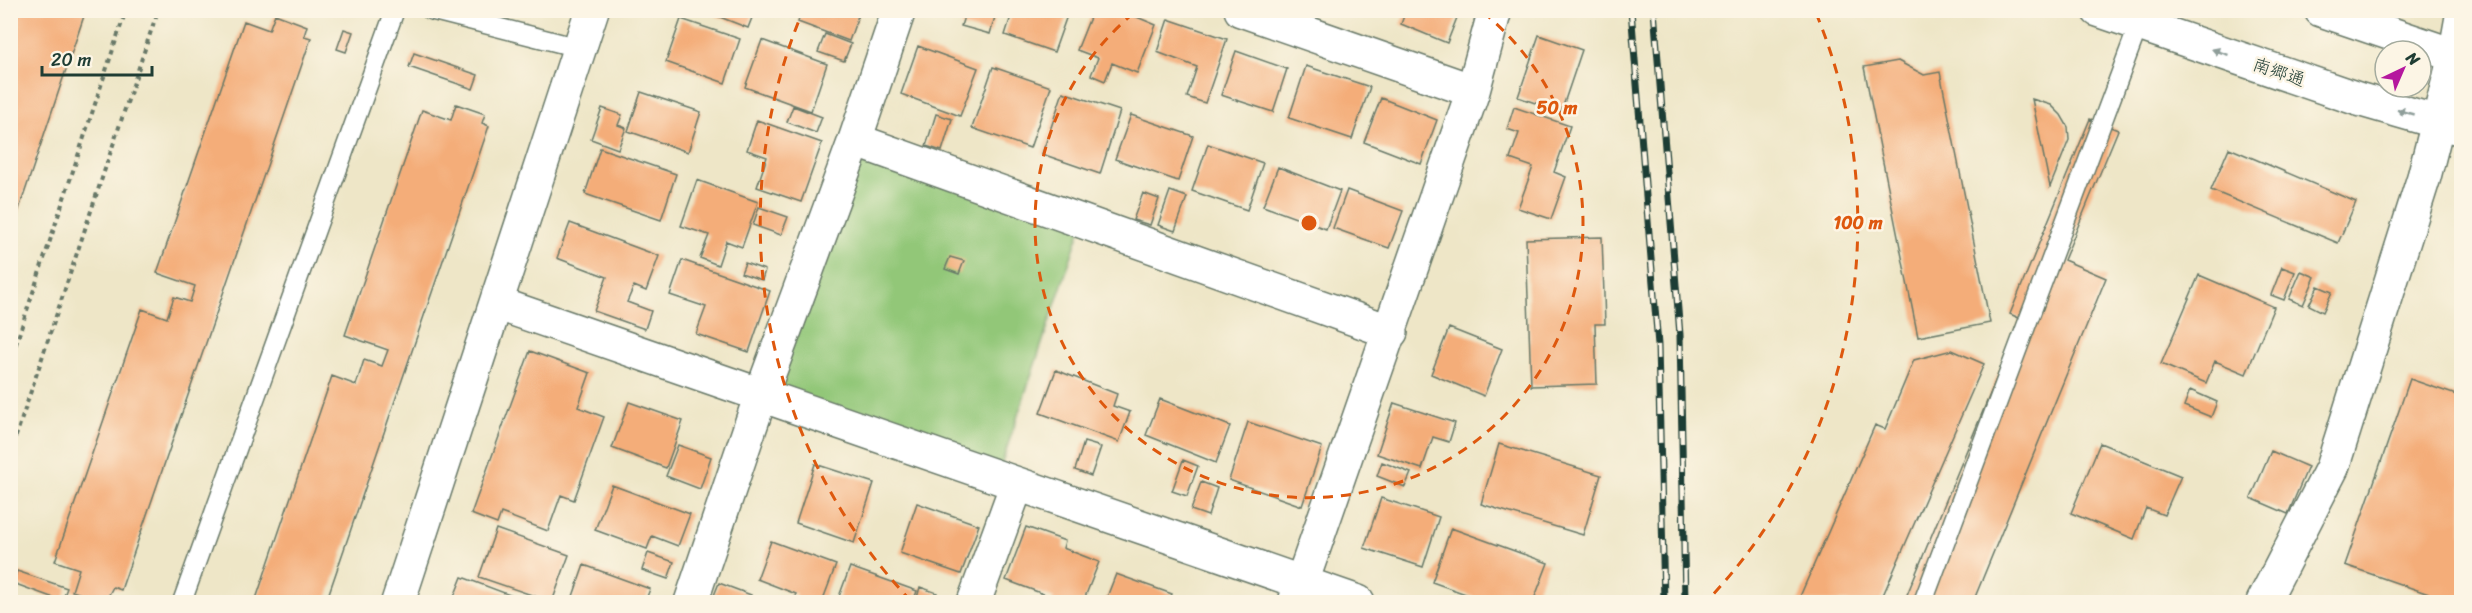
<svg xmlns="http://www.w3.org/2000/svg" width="2472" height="613" font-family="Sriracha,'Klee One',sans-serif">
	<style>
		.green { fill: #92c778; stroke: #588256; stroke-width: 1.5 }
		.building { fill: #f4ad79 }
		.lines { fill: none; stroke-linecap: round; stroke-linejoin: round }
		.service-casing { stroke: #677867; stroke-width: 21 }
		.minor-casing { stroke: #677867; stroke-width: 36 }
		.tertiary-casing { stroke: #677867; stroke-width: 36 }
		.path { stroke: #677867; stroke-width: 4; stroke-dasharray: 4.5 4.5; stroke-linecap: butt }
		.service { stroke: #fff; stroke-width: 18 }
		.minor { stroke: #fff; stroke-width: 33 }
		.tertiary { stroke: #fff; stroke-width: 33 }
		.rail-casing { stroke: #1f3d34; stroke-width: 7 }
		.rail { stroke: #fcf5e5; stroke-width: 4.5; stroke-dasharray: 14; stroke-linecap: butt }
		.oneway { fill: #8f9e9a }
		.ring { fill: none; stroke: #de580e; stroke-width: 3; stroke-dasharray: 10 8 }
		.labels { text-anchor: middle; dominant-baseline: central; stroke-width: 5; stroke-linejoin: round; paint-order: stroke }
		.street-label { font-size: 18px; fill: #1f3d34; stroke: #fcf5e5 }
		.centre { fill: #de580e; stroke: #fcf5e5; stroke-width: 3 }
		.ring-label { font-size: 18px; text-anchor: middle; font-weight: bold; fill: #de580e; stroke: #fcf5e5; stroke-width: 5; stroke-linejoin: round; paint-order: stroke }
	</style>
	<rect width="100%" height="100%" fill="#fcf5e5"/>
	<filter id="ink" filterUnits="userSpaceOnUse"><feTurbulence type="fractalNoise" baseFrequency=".0167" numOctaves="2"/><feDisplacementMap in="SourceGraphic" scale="12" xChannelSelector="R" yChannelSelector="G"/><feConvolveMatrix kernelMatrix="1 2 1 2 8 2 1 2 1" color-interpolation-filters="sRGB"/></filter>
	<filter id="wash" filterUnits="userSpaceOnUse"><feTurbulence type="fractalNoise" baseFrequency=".008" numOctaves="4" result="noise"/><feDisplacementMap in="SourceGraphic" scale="24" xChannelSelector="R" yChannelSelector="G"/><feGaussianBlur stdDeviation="1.35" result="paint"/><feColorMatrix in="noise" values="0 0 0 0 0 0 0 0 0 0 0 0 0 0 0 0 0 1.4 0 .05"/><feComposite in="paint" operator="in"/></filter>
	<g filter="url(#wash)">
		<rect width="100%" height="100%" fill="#eee6c7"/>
		<path class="green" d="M855 140 1083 222 997 477 761 395Z"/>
		<g id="blocks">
			<path class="building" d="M13 10H86L11 233 10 17Z
				M702 10H755L748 28Z
				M802 10H860L849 41 798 22Z
				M966 10H997L990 34 961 26Z
				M1013 10H1069L1054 52 1005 35Z
				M1093 10H1120L1156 25 1137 73 1112 63 1105 81 1091 75 1098 58 1077 50Z
				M1406 10H1460L1447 43 1401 24Z
				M275 14 307 26 304 36 311 38 121 590 113 587 105 602 72 591 79 569 55 561 142 309 167 318 174 297 190 302 195 286 157 273 244 21 269 30Z
				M681 19 740 39 725 83 666 62Z
				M1168 19 1227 39 1205 103 1187 97 1197 67 1157 52Z
				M344 29 353 32 346 52 337 49Z
				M825 34 851 44 844 61 818 52Z
				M1539 35 1582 50 1561 112 1518 97Z
				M762 40 827 64 811 111 745 87Z
				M918 46 978 68 960 116 901 94Z
				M1236 51 1287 69 1273 112 1221 95Z
				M414 53 478 75 473 89 409 67Z
				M1898 61 1924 75 1940 72 1990 323 1918 337 1864 67Z
				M1306 66 1370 87 1352 139 1289 118Z
				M993 67 1051 87 1030 148 972 128Z
				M641 92 701 112 688 152 628 131Z
				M1063 92 1120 111 1100 174 1042 154Z
				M1381 98 1437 120 1421 164 1364 142Z
				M2032 99 2051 105 2061 115 2068 127 2069 140 2050 187Z
				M456 104 485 114 482 123 489 126 326 602H265L256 599 332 376 356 385 364 360 382 366 388 350 345 335 422 110 451 120Z
				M793 106 822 117 816 133 787 122Z
				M1514 107 1570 126 1554 172 1566 177 1551 219 1518 208 1533 167 1510 159 1519 133 1507 129Z
				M602 108 622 115 618 125 626 128 618 149 591 139Z
				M936 114 952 119 942 151 926 146Z
				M1131 115 1193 136 1178 181 1115 159Z
				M2090 119 2118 130 2064 260 2106 278 1973 602H1904L2021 319 2010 314Z
				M757 120 822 143 801 202 757 187 767 157 747 150Z
				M1208 144 1263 163 1247 210 1192 191Z
				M600 148 676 174 661 220 585 194Z
				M2229 148 2356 202 2338 243 2211 190Z
				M1278 167 1340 191 1326 229 1263 206Z
				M697 180 758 202 742 247 726 241 718 265 700 258 709 235 681 226Z
				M1347 190 1403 211 1389 248 1333 228Z
				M1170 191 1187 197 1175 231 1158 225Z
				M1143 193 1159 199 1150 225 1133 220Z
				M759 207 788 217 781 235 753 225Z
				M570 223 659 256 646 291 634 286 627 302 651 311 645 329 594 311 607 277 557 258Z
				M1602 237 1605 324H1595L1597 384 1531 386 1526 239Z
				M950 257 964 261 959 274 945 269Z
				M682 260 770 291 749 352 696 334 706 307 670 295Z
				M745 263 765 270 762 280 741 273Z
				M2282 267 2295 272 2284 300 2271 295Z
				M2301 271 2315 277 2303 305 2289 299Z
				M2199 275 2274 307 2246 374 2215 361 2206 383 2161 364Z
				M2318 286 2332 292 2323 312 2309 305Z
				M1449 328 1502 349 1484 396 1431 374Z
				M1952 350 1984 364 1880 602 1798 601 1875 425 1885 429 1914 360Z
				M530 351 590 373 578 407 604 417 574 500 561 495 548 531 501 513 497 524 471 514Z
				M1056 370 1117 394 1113 406 1130 412 1119 442 1040 413Z
				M2410 379 2462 397V602H2445L2446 600 2345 565Z
				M2190 390 2217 402 2211 417 2184 406Z
				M1160 399 1230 426 1216 463 1146 435Z
				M629 402 683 421 666 468 612 448Z
				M1394 403 1455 423 1449 442 1433 437 1422 469 1377 454Z
				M1248 422 1322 447 1302 506 1229 480Z
				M1084 442 1101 447 1091 476 1075 470Z
				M2100 443 2181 476 2164 515 2146 508 2134 539 2071 513Z
				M1499 444 1601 475 1583 535 1481 504Z
				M678 445 711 457 700 489 666 476Z
				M2271 451 2308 467 2288 514 2251 498Z
				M1183 460 1198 466 1187 496 1172 491Z
				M1382 462 1411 473 1405 487 1377 476Z
				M815 464 874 483 854 543 796 523Z
				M1201 482 1217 488 1208 516 1191 510Z
				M612 485 690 514 678 546 652 536 647 549 595 530Z
				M1381 498 1439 517 1423 567 1364 548Z
				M917 503 979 525 961 574 900 553Z
				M1026 527 1065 541 1063 548 1099 562 1083 602H1052L1054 598 1006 580Z
				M1451 528 1548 563 1533 602H1488L1432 582Z
				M496 529 569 555 552 602 479 577Z
				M771 541 836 565 822 602H793L796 594 757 579Z
				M648 553 674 562 668 579 642 570Z
				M584 565 650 589 645 602H571Z
				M850 567 917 591 913 602H837Z
				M17 571 67 588 62 601 13 583Z
				M1116 574 1172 594 1169 602H1105Z
				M462 577 523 600 522 602H452Z
				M719 583 751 595 748 602H725L713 598Z
				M920 587 937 593 934 602 917 598Z"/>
		</g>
	</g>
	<g filter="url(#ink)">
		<use href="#blocks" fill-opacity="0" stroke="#677867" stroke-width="1.5"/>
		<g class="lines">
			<defs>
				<path id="service" d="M430 10 579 48
					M182 602 395 10
					M1923 602 2139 24"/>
				<path id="minor" d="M1241 10 1473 91
					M855 140 1391 332
					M496 303 1358 602
					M398 602 592 10
					M691 602 761 395 855 140 899 10
					M974 602 1017 484
					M1295 602 1473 91 1495 10
					M2263 602 2332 468 2424 177 2455 56 2462 17"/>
				<path id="tertiary" d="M2098 10 2358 99 2462 129
					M2321 10 2462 58"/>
			</defs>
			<use href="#service" class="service-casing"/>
			<use href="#minor" class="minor-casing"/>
			<use href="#tertiary" class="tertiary-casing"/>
			<path class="path" d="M10 362 126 10
				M10 454 158 10"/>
			<use href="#service" class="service"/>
			<use href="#minor" class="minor"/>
			<use href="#tertiary" class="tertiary"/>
			<defs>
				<path id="rail" d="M1631 10 1658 345 1664 602
					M1654 10 1680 335 1685 602"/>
			</defs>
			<use href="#rail" class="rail-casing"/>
			<use href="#rail" class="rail"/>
		</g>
		<defs><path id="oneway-solid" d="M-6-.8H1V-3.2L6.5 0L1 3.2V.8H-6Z" transform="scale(1.5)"/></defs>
		<g class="oneway">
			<use href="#oneway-solid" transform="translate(2220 52) rotate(-161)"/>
			<use href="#oneway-solid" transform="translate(2405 112) rotate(-164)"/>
		</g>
	</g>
	<g class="ring">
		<path d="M1483 12A274 274 0 1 1 1135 12"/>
		<path d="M911 601A549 549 0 0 1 802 13M1816 13A549 549 0 0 1 1707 601"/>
	</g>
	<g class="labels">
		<g class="street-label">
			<text transform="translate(2279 72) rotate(19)">南郷通</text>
		</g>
	</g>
	<circle cx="1309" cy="223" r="9" class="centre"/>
	<g class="ring-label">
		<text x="1557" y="114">50 m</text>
		<text x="1858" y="229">100 m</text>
	</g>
	<rect width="2472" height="613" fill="none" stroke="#fcf5e5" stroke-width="36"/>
	<g transform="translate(2403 69) rotate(44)"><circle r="28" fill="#fcf5e5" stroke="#a4ab9e" stroke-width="1.5"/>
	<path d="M0-4.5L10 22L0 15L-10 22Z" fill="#b5179e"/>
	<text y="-9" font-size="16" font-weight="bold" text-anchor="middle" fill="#1f3d34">N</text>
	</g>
	<path d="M42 66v9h110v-9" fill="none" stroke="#1f3d34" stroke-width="3"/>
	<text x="51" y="66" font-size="18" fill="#1f3d34" stroke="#fcf5e5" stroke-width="4.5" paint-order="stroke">20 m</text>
</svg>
